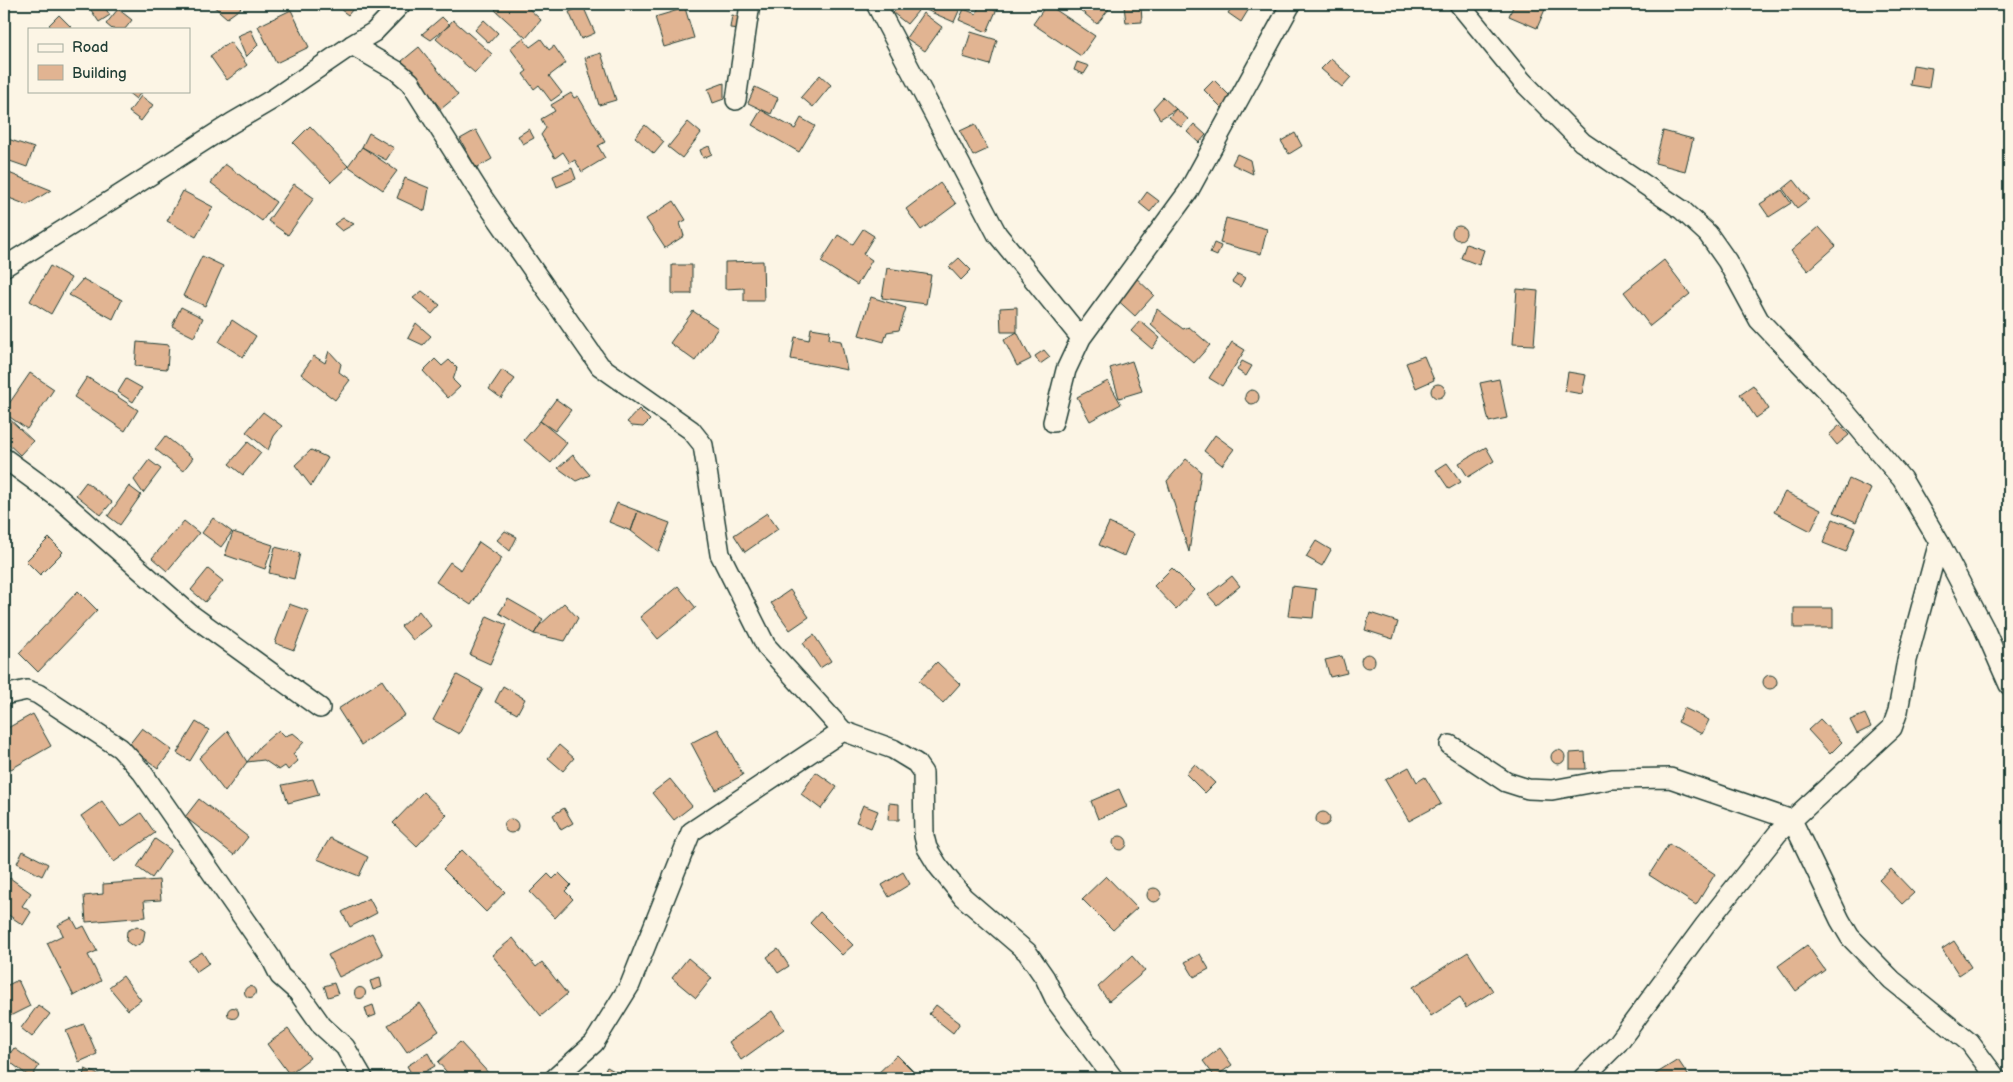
<svg xmlns="http://www.w3.org/2000/svg" width="2013" height="1082" font-family="'Balsamiq Sans',sans-serif">
	<style>
		.building { fill: #e1b492; stroke: #1f3d34 }
		.lines { fill: none; stroke-linecap: round; stroke-linejoin: round }
		.minor-casing { stroke: #1f3d34; stroke-width: 22 }
		.minor { stroke: #fcf5e5; stroke-width: 19 }
	</style>
	<rect width="100%" height="100%" fill="#fcf5e5"/>
	<filter id="ink" filterUnits="userSpaceOnUse"><feTurbulence type="fractalNoise" baseFrequency=".02" numOctaves="2"/><feDisplacementMap in="SourceGraphic" scale="10" xChannelSelector="R" yChannelSelector="G"/><feConvolveMatrix kernelMatrix="1 2 1 2 8 2 1 2 1" color-interpolation-filters="sRGB"/></filter>
	<g filter="url(#ink)">
		<path class="building" d="M87 4H102L110 15 99 22Z
			M211 4H237L241 8 227 18Z
			M333 4H357L348 15Z
			M500 4H524L541 20 526 38 495 10Z
			M901 4H909L918 11 907 24 893 13Z
			M928 4H962L954 22 926 10Z
			M980 4 996 11 987 32 959 20 964 9 976 14Z
			M1047 4 1095 36 1081 56 1033 24Z
			M1073 4H1113L1097 24Z
			M1234 4H1252L1241 22 1228 13Z
			M1514 4H1539L1546 7 1537 28 1509 16Z
			M1141 5 1142 22 1126 23 1124 6Z
			M583 6 595 33 581 39 569 12Z
			M685 8 694 38 664 47 655 17Z
			M118 9 132 20 125 29H112L106 24Z
			M291 10 309 47 276 63 258 26Z
			M923 13 942 27 925 51 906 38Z
			M59 15 72 28 71 29H53L49 25Z
			M732 15 740 17 739 29 730 28Z
			M442 17 450 25 431 40 422 34Z
			M453 20 492 54 475 73 436 39Z
			M484 20 498 33 489 43 475 30Z
			M251 30 258 45 246 57 237 36Z
			M971 32 997 40 990 65 963 57Z
			M523 38 530 47 541 39 549 50 554 46 566 63 549 76 562 93 551 101 539 85 534 89 523 74 527 71 510 48Z
			M230 42 247 65 227 80 210 56Z
			M419 47 458 95 441 109 402 61Z
			M601 53 616 100 599 105 585 58Z
			M1331 59 1351 77 1342 87 1321 69Z
			M1077 62 1089 66 1084 74 1074 70Z
			M1913 65 1932 68 1929 88 1910 85Z
			M820 75 831 85 813 107 801 97Z
			M1214 80 1232 98 1222 108 1204 90Z
			M724 83V99L713 103 708 89Z
			M755 87 778 98 771 114 748 103Z
			M126 91H142L136 99Z
			M571 93 574 98 578 96 605 142 598 146 605 158 582 172 575 160 570 163 563 152 555 158 541 135 546 128 541 119 555 111 551 105Z
			M141 96 153 105 141 121 129 112Z
			M1163 97 1176 109 1160 119 1153 108Z
			M1176 109 1188 119 1181 127 1169 117Z
			M761 110 795 129 801 118 815 126 799 152 752 125Z
			M688 122 701 133 682 158 668 147Z
			M975 124 988 149 973 156 960 131Z
			M1194 124 1206 135 1199 143 1187 132Z
			M645 125 664 142 654 154 635 137Z
			M310 126 348 166 331 182 293 143Z
			M529 129 534 138 523 144 518 136Z
			M476 130 492 159 476 168 460 139Z
			M1663 131 1693 139 1685 171 1655 163Z
			M369 133 394 148 386 160 362 147Z
			M1295 133 1302 146 1289 154 1281 141Z
			M5 138 34 148 27 167 4 159Z
			M709 146 712 154 703 158 700 150Z
			M362 147 397 171 383 190 348 166Z
			M1237 154 1250 160 1253 174 1232 164Z
			M225 164 276 202 262 221 211 183Z
			M572 168 576 179 557 187 553 176Z
			M4 171 51 190 27 205 4 196Z
			M405 178 429 188 425 211 397 198Z
			M1794 180 1809 199 1797 208 1783 189Z
			M940 183 956 204 921 230 906 209Z
			M294 184 314 198 288 235 268 221Z
			M1782 190 1791 203 1769 217 1760 204Z
			M183 191 213 207 196 237 167 221Z
			M1147 192 1159 201 1150 212 1139 203Z
			M674 201 686 220 680 223 684 236 665 248 646 219Z
			M343 218 354 224 342 231 334 224Z
			M1226 218 1267 229 1261 254 1220 243Z
			M1452 233a7 7 0 1 1 14 0a7 7 0 1 1-14 0Z
			M1819 227 1836 246 1808 271 1791 251Z
			M863 229 874 236 863 254 872 260 857 285 821 262 838 235 853 244Z
			M1214 243 1221 246 1217 256 1210 253Z
			M1466 244 1484 250 1479 265 1461 258Z
			M202 256 223 266 205 306 183 296Z
			M959 258 971 270 961 280 949 267Z
			M1664 260 1690 294 1650 326 1624 292Z
			M763 261 764 301H744V288L725 289V262Z
			M672 265H692V294H672Z
			M50 266 71 278 51 314 30 301Z
			M887 268 931 275 926 304 882 298Z
			M1132 274 1154 295 1135 316 1113 296Z
			M1238 274 1245 278 1240 287 1232 282Z
			M83 279 122 300 113 319 69 295Z
			M1517 289 1538 291 1534 345 1513 344Z
			M422 291 440 305 432 314 413 298Z
			M871 297 906 308 899 330 887 332 884 342 859 335Z
			M181 307 203 318 194 337 172 326Z
			M1017 307V332H1001L1000 308Z
			M1157 309 1183 329 1189 327 1210 345 1194 363 1151 325Z
			M693 311 718 328 695 361 670 343Z
			M232 320 256 336 243 357 219 342Z
			M1140 321 1160 338 1152 349 1131 331Z
			M416 323 431 336 423 345 408 338Z
			M811 328 830 331 829 339 841 341 847 370 791 359 795 337 809 340Z
			M1017 332 1031 359 1017 366 1004 340Z
			M137 342 169 345 167 369 135 366Z
			M1232 342 1245 350 1222 386 1209 378Z
			M1044 350 1050 357 1040 364 1035 356Z
			M329 351 341 364 339 372 350 380 335 400 301 374 314 356 325 363Z
			M1424 356 1434 380 1416 388 1406 363Z
			M435 359 442 366 449 360 457 368 453 380 460 387 448 398 423 371Z
			M1132 361 1142 391 1119 398 1110 368Z
			M1242 361 1252 366 1246 376 1237 370Z
			M502 370 515 379 501 398 489 389Z
			M1568 372 1586 375 1582 394 1565 391Z
			M30 373 54 389 27 429 4 413V411Z
			M87 377 138 410 125 431 74 397Z
			M126 379 142 388 133 402 118 392Z
			M1499 379 1507 418 1489 422 1480 383Z
			M1108 381 1121 404 1090 421 1077 397Z
			M1431 391a7 7 0 1 1 14 0a7 7 0 1 1-14 0Z
			M1753 385 1769 409 1756 418 1740 394Z
			M1245 397a7 7 0 1 1 14 0a7 7 0 1 1-14 0Z
			M556 399 571 410 555 431 540 421Z
			M639 409 650 420 643 427 632 426 627 422Z
			M263 412 282 426 274 436 268 450 246 432Z
			M4 414 33 441 20 455 4 440Z
			M540 421 567 443 551 463 524 440Z
			M1840 425 1849 435 1837 445 1829 435Z
			M1215 435 1234 449 1222 465 1204 451Z
			M165 436 193 458 183 471 155 449Z
			M248 442 261 453 243 475 229 464Z
			M1486 447 1494 461 1468 477 1459 463Z
			M311 450 328 458 311 486 295 465Z
			M573 455 590 475 576 481 558 468Z
			M1186 459 1201 471 1189 552 1167 481Z
			M149 460 161 469 143 493 134 480Z
			M1447 463 1461 482 1449 489 1436 470Z
			M1849 479 1871 489 1856 522 1834 512Z
			M86 482 112 502 101 515 76 495Z
			M129 486 141 495 120 525 108 516Z
			M1785 492 1821 510 1811 531 1774 512Z
			M617 503 638 511 631 531 609 522Z
			M638 511 670 523 659 552 631 531Z
			M767 513 778 529 745 552 734 535Z
			M213 518 232 532 221 547 202 533Z
			M1833 519 1855 528 1846 552 1823 543Z
			M184 521 199 533 167 571 152 558Z
			M1109 523 1133 534 1124 556 1099 545Z
			M505 531 517 537 510 551 497 540Z
			M233 532 273 545 265 569 225 555Z
			M49 538 63 552 40 575 26 561Z
			M1316 541 1331 550 1322 566 1306 557Z
			M479 542 502 558 471 605 436 582 450 562 461 570Z
			M275 547 300 553 294 579 269 573Z
			M1172 568 1194 590 1176 609 1154 586Z
			M208 569 223 581 205 602 191 590Z
			M1232 576 1240 586 1217 605 1208 595Z
			M678 586 696 608 658 639 640 617Z
			M1292 586 1316 589 1313 618 1288 616Z
			M790 590 809 617 790 630 771 603Z
			M78 591 97 610 38 672 19 653Z
			M508 599 543 619 534 634 499 613Z
			M564 603 578 618 565 641 534 634 539 626Z
			M289 604 309 611 294 650 275 643Z
			M1794 608H1833V628H1794Z
			M419 611 431 626 413 640 401 626Z
			M1370 613 1398 622 1393 639 1365 630Z
			M487 616 507 625 490 664 470 655Z
			M814 635 831 661 820 668 803 643Z
			M1361 661a7 7 0 1 1 14 0a7 7 0 1 1-14 0Z
			M1342 656 1347 673 1330 677 1325 660Z
			M937 662 960 684 943 703 919 681Z
			M457 675 483 689 459 734 433 720Z
			M1763 682a7 7 0 1 1 14 0a7 7 0 1 1-14 0Z
			M382 680 405 715 361 745 338 709Z
			M503 686 525 699 517 714 495 702Z
			M1684 708 1709 720 1702 734 1678 722Z
			M33 714 51 746 4 773V730Z
			M1865 714 1871 727 1857 734 1850 720Z
			M1820 719 1842 742 1830 754 1808 730Z
			M196 722 209 730 190 761 177 753Z
			M142 728 172 750 158 768 128 746Z
			M718 729 743 775 716 790 691 743Z
			M279 730 285 736 293 733 304 742 293 754 298 761 288 770 285 766 279 770 264 760 247 762 260 746Z
			M228 731 247 762 225 792 199 758Z
			M559 745 574 758 563 771 548 758Z
			M1551 757a7 7 0 1 1 14 0a7 7 0 1 1-14 0Z
			M1585 752 1586 769H1570V753Z
			M1195 764 1215 783 1205 793 1186 774Z
			M1409 767 1417 782 1425 777 1441 804 1409 821 1385 780Z
			M816 772 837 787 821 809 801 794Z
			M313 779 319 795 288 803 282 785Z
			M670 779 692 806 674 820 652 793Z
			M1119 789 1127 807 1098 819 1091 801Z
			M423 792 447 815 417 846 393 823Z
			M199 799 248 837 234 855 185 817Z
			M102 801 121 827 141 813 155 833 114 862 81 816Z
			M889 803 899 804V820H888Z
			M863 805 878 811 871 828 856 822Z
			M564 808 573 823 561 830 553 815Z
			M1316 819a7 7 0 1 1 14 0a7 7 0 1 1-14 0Z
			M504 826a7 7 0 1 1 14 0a7 7 0 1 1-14 0Z
			M1113 843a7 7 0 1 1 14 0a7 7 0 1 1-14 0Z
			M330 838 368 857 359 876 317 859Z
			M155 839 171 850 152 878 137 867Z
			M1669 844 1715 874 1696 905 1649 875Z
			M462 850 505 892 486 912 443 869Z
			M23 851 48 864 42 876 17 863Z
			M1891 869 1914 893 1902 904 1879 880Z
			M903 872 910 884 889 897 882 885Z
			M559 873 571 885 565 891 573 899 555 918 530 892 548 874 553 879Z
			M1106 876 1137 908 1113 930 1082 899Z
			M10 878 31 893 22 906 31 912 23 925 4 912V887Z
			M159 880 161 900 144 901 146 917 86 922 84 896 103 894V884Z
			M1147 895a7 7 0 1 1 14 0a7 7 0 1 1-14 0Z
			M369 898 377 913 350 927 342 912Z
			M820 912 853 945 842 955 810 923Z
			M72 918 78 929 84 926 97 951 88 955 101 981 74 996 47 943 63 935 58 925Z
			M137 926 145 931 143 942 134 947 126 941 127 931Z
			M372 933 383 955 339 977 328 955Z
			M513 938 536 967 542 962 567 994 541 1016 492 955Z
			M1954 941 1971 967 1959 975 1942 949Z
			M1807 945 1825 970 1796 991 1778 966Z
			M778 949 789 966 778 973 767 957Z
			M202 952 209 963 196 972 188 961Z
			M1468 952 1493 991 1466 1008 1460 997 1431 1016 1413 987Z
			M1200 954 1209 969 1194 977 1185 962Z
			M1132 956 1145 971 1109 1001 1098 987Z
			M688 958 712 978 696 998 672 978Z
			M123 976 141 1000 128 1010 109 987Z
			M380 978 382 987 373 990 370 981Z
			M18 980 30 1006 4 1019V987Z
			M334 983 338 994 328 997 324 986Z
			M244.5 992a5.5 5.5 0 1 1 11 0a5.5 5.5 0 1 1-11 0Z
			M354.5 993a5.5 5.5 0 1 1 11 0a5.5 5.5 0 1 1-11 0Z
			M420 1003 439 1031 407 1052 388 1025Z
			M38 1005 50 1014 32 1037 21 1028Z
			M373 1005 376 1015 368 1018 365 1008Z
			M936 1005 960 1023 953 1033 929 1014Z
			M227.5 1013a5.5 5.5 0 1 1 11 0a5.5 5.5 0 1 1-11 0Z
			M772 1011 784 1029 741 1060 729 1042Z
			M84 1024 97 1054 79 1062 66 1031Z
			M288 1029 310 1058 289 1074 267 1044Z
			M460 1042 493 1078H452L438 1062Z
			M14 1048 39 1066 31 1078 6 1059Z
			M1220 1048 1232 1065 1215 1077 1203 1061Z
			M428 1053 435 1066 414 1078 407 1066Z
			M897 1055 920 1078H873Z
			M1678 1060 1690 1078H1649Z
			M607 1067 627 1078H600Z
			M85 1069 107 1078H82Z"/>
		<g class="lines">
			<defs>
				<path id="minor" d="M876 4 997 234 1081 338
					M1459 4 1522 81 1582 142 1682 210 1708 234 1727 261 1759 320 1836 401 1902 479 1939 542 1984 628 2009 685
					M352 45 397 71 410 82 483 198 600 366 691 430 703 445 720 554 766 646 843 731 893 749 916 763 923 773 924 836 927 848 938 866 963 897 1027 952 1045 978 1056 1001 1113 1078
					M736 100 750 4
					M4 267 121 194 232 123 273 99 352 45 374 32 401 4
					M1053 422 1066 370 1081 338 1188 192 1291 4
					M4 458 60 499 190 614 320 708
					M4 695 27 690 38 694 120 748 142 772 271 958 280 976 298 992 322 1026 345 1047 363 1078
					M1450 745 1506 782 1528 789 1552 790 1612 779 1670 778 1792 820 1840 920 1850 937 1892 980 1970 1043 1996 1078
					M555 1078 594 1043 630 985 691 832 843 731
					M1583 1078 1618 1043 1705 925 1778 833 1892 728 1898 711 1907 660 1939 542"/>
			</defs>
			<use href="#minor" class="minor-casing"/>
			<use href="#minor" class="minor"/>
		</g>
	</g>
	<rect width="2013" height="1082" fill="none" stroke="#fcf5e5" stroke-width="20"/>
	<rect x="10" y="10" width="1993" height="1062" fill="none" stroke="#1f3d34" stroke-width="2" filter="url(#ink)"/>
	<rect x="28" y="28" width="162" height="65" fill="#fcf5e5" stroke="#a4ab9e"/>
	<rect x="38" y="44" width="25" height="8" fill="#fcf5e5" stroke="#a4ab9e"/>
	<text x="72" y="52" font-size="15" fill="#1f3d34">Road</text>
	<rect x="38" y="65" width="25" height="15" fill="#e1b492" stroke="#a4ab9e"/>
	<text x="72" y="78" font-size="15" fill="#1f3d34">Building</text>
</svg>
